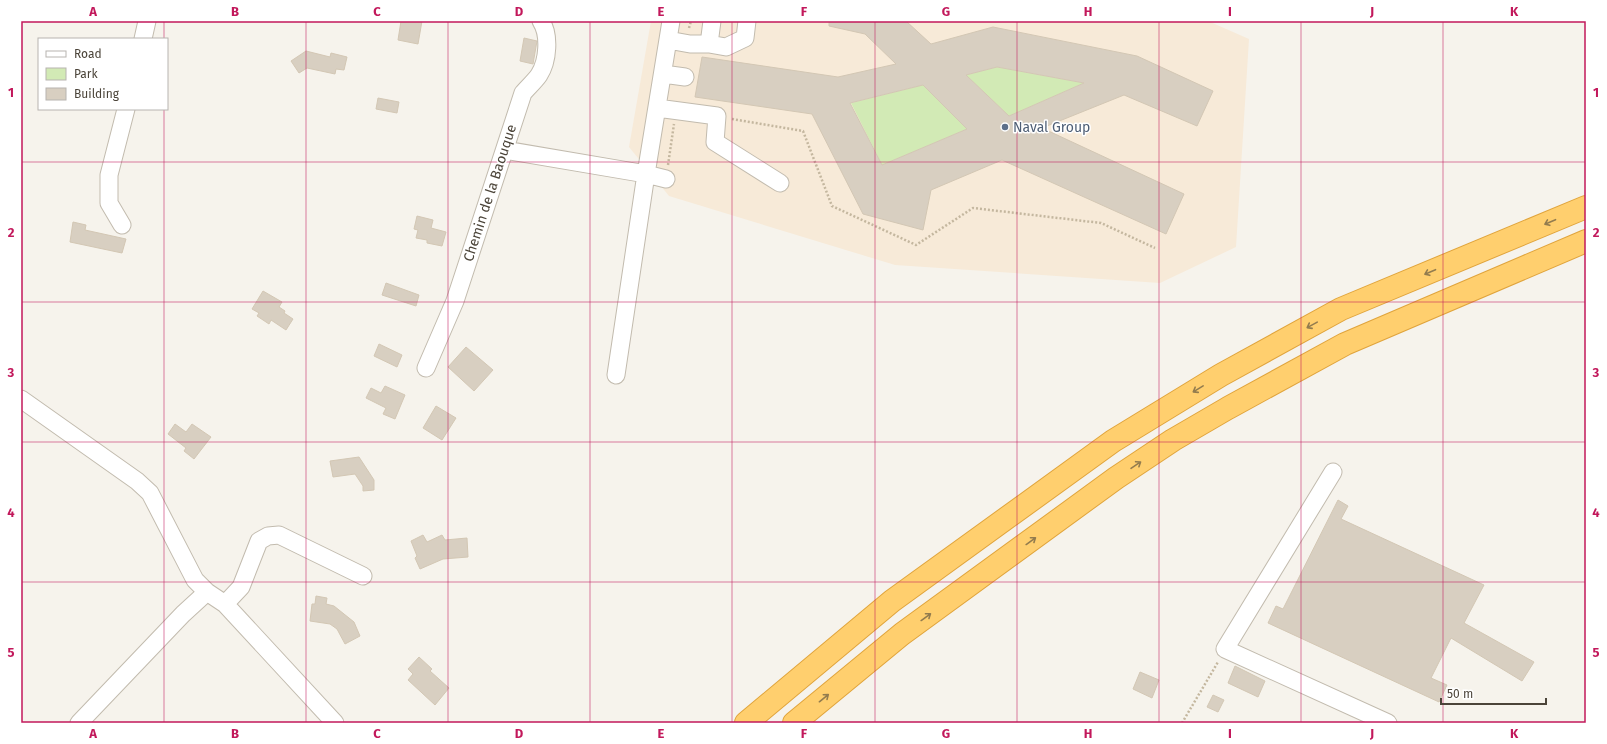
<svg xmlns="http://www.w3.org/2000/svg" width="1607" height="744" font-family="'Fira Sans',sans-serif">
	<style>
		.commercial { fill: #f7ead8 }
		.green { fill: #d2eab5 }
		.building { fill: #d8cfc1; stroke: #d3c7b4; fill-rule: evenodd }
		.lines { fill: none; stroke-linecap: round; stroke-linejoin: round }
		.minor-casing { stroke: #c2bbae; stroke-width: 19 }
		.highway-casing { stroke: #e0a43c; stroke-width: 24 }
		.path { stroke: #c4b79f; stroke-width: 2.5; stroke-dasharray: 2 2; stroke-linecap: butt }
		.minor { stroke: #fff; stroke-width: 17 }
		.highway { stroke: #ffcf6e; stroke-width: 22 }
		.oneway { stroke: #937c4e }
		.grid { fill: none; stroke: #c2185b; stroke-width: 1; stroke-opacity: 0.55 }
		.service-dot { fill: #5c6f8a; stroke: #fff; stroke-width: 1.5 }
		.labels { text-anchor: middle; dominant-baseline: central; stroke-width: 3; stroke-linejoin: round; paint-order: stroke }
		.service-label { font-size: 14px; fill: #4e5e75; stroke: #fff; text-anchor: start }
		.street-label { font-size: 14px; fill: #4b4439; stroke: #fff }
		.neatline { fill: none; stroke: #c2185b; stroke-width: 1.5 }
		.grid-label { font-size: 13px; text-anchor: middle; font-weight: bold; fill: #c2185b }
	</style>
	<rect width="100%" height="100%" fill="#f6f3ec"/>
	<path class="commercial" d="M651 21H1208L1249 39 1236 247 1160 283 895 265 669 196 629 147Z"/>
	<path class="green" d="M997 67 1084 83 1009 116 966 75Z
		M923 85 967 129 882 165 851 103Z"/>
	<path class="building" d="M401 21H422L418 44 398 40Z
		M829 21H906L931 44 993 27 1137 56 1213 91 1197 126 1124 95 1042 128 1184 194 1166 234 1002 160 931 190 923 230 863 214 812 114 695 97 702 57 838 77 896 64 865 34 829 26ZM997 67 1084 83 1009 116 966 75ZM923 85 967 129 882 165 850 103Z
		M524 38 537 41 533 64 520 61Z
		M306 51 330 57 331 53 347 57 344 70 336 69 335 74 307 68 299 73 291 61Z
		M378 98 399 102 397 113 376 109Z
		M417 216 433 220 431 228 446 232 442 246 427 243V240L416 238 418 230 414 229Z
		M73 222 86 225 85 230 126 239 122 253 70 242Z
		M386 283 419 295 416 306 382 295Z
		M263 291 282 302 279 307 285 311 284 313 293 319 286 330 271 320 269 324 257 316 259 313 252 309Z
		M379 344 402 355 397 367 374 356Z
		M466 347 493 370 474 391 448 367Z
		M385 386 405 395 395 419 383 414 386 408 366 398 371 388 381 393Z
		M436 406 456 418 442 440 423 428Z
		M175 424 186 432 192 424 211 437 194 459 184 451 186 448 168 434Z
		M359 457 374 480V490L363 491V486L355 474 333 477 330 461Z
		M1338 500 1348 506 1341 519 1484 585 1464 623 1534 662 1522 681 1451 638 1431 678 1447 685 1439 702 1268 623 1276 606 1283 609Z
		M423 535 427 542 442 535 445 540 467 538 468 557 443 559 420 569 415 558 417 556 411 541Z
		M316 596 327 598 326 604 334 606 354 622 360 636 345 644 337 629 330 624 310 621 312 604H315Z
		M419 657 432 669 430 671 449 688 435 705 408 680 413 674 408 669Z
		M1235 666 1265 681 1258 697 1228 683Z
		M1140 672 1159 680 1152 698 1133 689Z
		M1213 695 1224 700 1218 712 1207 707Z"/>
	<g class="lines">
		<defs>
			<path id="minor" d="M143 39 147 21
				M668 40 690 44H709L712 21
				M709 44 726 47 745 38 747 21
				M663 74 685 77
				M657 108 717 116 715 142 780 183
				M505 150 646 174 671 21
				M122 225 109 203V175L126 109
				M426 368 455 301 523 93C528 87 535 81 539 75 548 61 550 35 541 21
				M616 375 646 174 666 179
				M21 399 137 481 150 493 195 580 207 592 225 604 335 723
				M1333 472 1225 649 1388 723
				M225 604 241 587 259 541 268 536 279 535 363 576
				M79 723 183 614 207 592"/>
			<path id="highway" d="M746 723 892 601 1113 441 1221 375 1341 309 1586 207
				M794 723 902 634 1116 478 1173 440 1228 408 1345 344 1586 241"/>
		</defs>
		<use href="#minor" class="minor-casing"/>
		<use href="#highway" class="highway-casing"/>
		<path class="path" d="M689 28 691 21
			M732 119 803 131 832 206 916 245 973 208 1101 223 1155 248
			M668 165 674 124
			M1182 723 1218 662"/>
		<use href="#minor" class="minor"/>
		<use href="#highway" class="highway"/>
	</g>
	<defs><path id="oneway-shaft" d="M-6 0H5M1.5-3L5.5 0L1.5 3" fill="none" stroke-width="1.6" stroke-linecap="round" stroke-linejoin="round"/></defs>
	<g class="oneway">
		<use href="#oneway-shaft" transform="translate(1550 222) rotate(157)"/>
		<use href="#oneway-shaft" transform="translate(1430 272) rotate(157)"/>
		<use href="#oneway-shaft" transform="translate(1312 325) rotate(151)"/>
		<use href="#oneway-shaft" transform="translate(1198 389) rotate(149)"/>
		<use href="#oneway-shaft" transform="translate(1136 465) rotate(-34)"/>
		<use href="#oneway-shaft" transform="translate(1031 541) rotate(-36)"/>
		<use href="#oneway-shaft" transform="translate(926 617) rotate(-36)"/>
		<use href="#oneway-shaft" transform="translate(824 698) rotate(-39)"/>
	</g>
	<path class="grid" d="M164 21V39M306 21V723M448 21V723M590 21V723M732 21V723M875 21V723M1017 21V723M1159 21V723M1301 21V723M1443 21V723M164 109V723M21 162H1586M21 302H1586M21 442H1586M21 582H1586"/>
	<circle class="service-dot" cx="1005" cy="127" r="4"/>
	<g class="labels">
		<g class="service-label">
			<text x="1013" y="127">Naval Group</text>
		</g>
		<g class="street-label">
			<text transform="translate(490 193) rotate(-72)">Chemin de la Baouque</text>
		</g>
	</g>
	<rect width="1607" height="744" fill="none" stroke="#ffffff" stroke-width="44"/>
	<rect x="38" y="38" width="130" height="72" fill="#ffffff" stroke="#b7b4b0"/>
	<rect x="46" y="51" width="20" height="6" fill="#ffffff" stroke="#b7b4b0"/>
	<text x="74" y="58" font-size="12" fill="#4b4439">Road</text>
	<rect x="46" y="68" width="20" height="12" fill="#d2eab5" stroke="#b7b4b0"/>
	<text x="74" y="78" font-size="12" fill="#4b4439">Park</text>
	<rect x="46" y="88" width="20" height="12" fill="#d8cfc1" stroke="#b7b4b0"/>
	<text x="74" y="98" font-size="12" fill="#4b4439">Building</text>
	<path d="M1441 698v6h105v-6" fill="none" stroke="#4b4439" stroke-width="2"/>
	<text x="1447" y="698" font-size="12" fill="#4b4439" stroke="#ffffff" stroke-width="3" paint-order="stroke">50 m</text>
	<rect x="22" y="22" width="1563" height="700" class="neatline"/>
	<g class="grid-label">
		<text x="93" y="16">A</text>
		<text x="235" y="16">B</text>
		<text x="377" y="16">C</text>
		<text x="519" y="16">D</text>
		<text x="661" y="16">E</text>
		<text x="804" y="16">F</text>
		<text x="946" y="16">G</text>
		<text x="1088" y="16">H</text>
		<text x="1230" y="16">I</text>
		<text x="1372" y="16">J</text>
		<text x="1514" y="16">K</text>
		<text x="11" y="97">1</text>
		<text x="1596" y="97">1</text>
		<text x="11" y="237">2</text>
		<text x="1596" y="237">2</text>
		<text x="11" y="377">3</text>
		<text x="1596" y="377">3</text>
		<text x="11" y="517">4</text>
		<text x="1596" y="517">4</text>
		<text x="11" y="657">5</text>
		<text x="1596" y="657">5</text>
		<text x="93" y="738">A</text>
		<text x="235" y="738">B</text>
		<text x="377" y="738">C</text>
		<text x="519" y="738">D</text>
		<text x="661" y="738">E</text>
		<text x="804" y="738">F</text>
		<text x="946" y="738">G</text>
		<text x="1088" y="738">H</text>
		<text x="1230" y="738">I</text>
		<text x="1372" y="738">J</text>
		<text x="1514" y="738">K</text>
	</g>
</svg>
